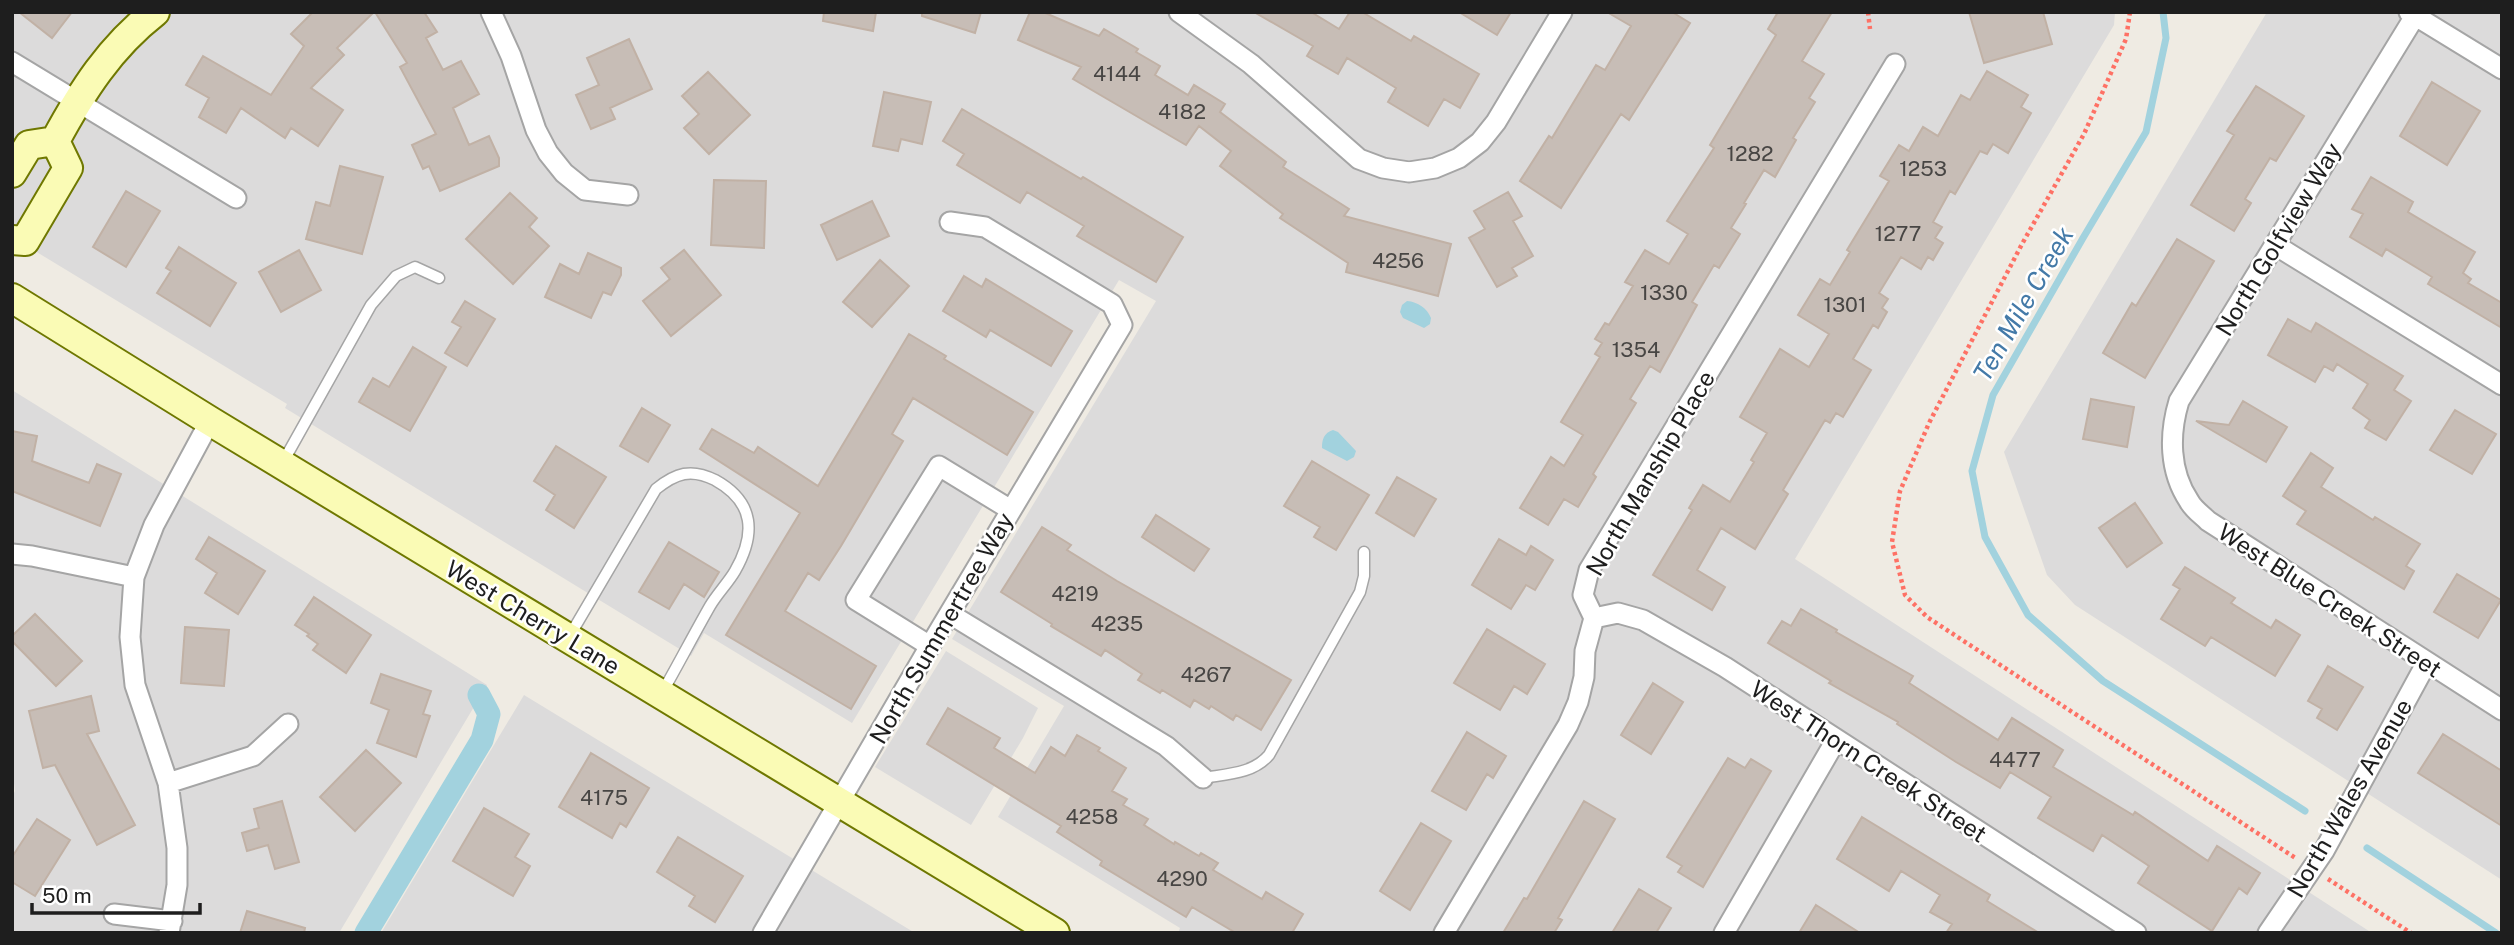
<svg xmlns="http://www.w3.org/2000/svg" width="2514" height="945" font-family="'Public Sans',sans-serif">
	<style>
		.residential { fill: #dcdbdb }
		.water { fill: #a2d2de }
		.lines { fill: none; stroke-linecap: round; stroke-linejoin: round }
		.stream { stroke: #a2d2de; stroke-width: 7 }
		.canal { stroke: #a2d2de; stroke-width: 23 }
		.building { fill: #c7bdb6; stroke: #c1b1a5; stroke-width: 2 }
		.lane-casing { stroke: #a5a5a5; stroke-width: 13 }
		.street-casing { stroke: #a5a5a5; stroke-width: 23 }
		.secondary-casing { stroke: #6f7801; stroke-width: 32 }
		.path { stroke: #fe7165; stroke-width: 4.5; stroke-dasharray: 3.5 3.5; stroke-linecap: butt }
		.lane { stroke: #fff; stroke-width: 10 }
		.street { stroke: #fff; stroke-width: 19 }
		.secondary { stroke: #fafbb5; stroke-width: 28 }
		.labels { text-anchor: middle; dominant-baseline: central; stroke-width: 5; stroke-linejoin: round; paint-order: stroke }
		.number-label { font-size: 21px; fill: #484644 }
		.street-label { font-size: 24px; fill: #1e1e1e; stroke: #fff }
		.water-label { font-size: 26px; font-style: italic; fill: #447aa8; stroke: #fff }
	</style>
	<rect width="100%" height="100%" fill="#efebe3"/>
	<path class="residential" d="M12 12H2115L2114 25 1795 559 2372 933H1178L1180 928 998 817 1064 706 952 639 1156 301 1119 280 852 723 704 633 691 656 285 408 287 404 12 237Z
		M2267 12H2502V880L2075 605 2047 575 2004 452Z
		M12 390 487 685 339 933H12V797L15 791 12 768Z
		M946 651 1038 708 1023 738 971 825 875 767Z
		M524 695 915 933H381Z"/>
	<path class="water" d="M1407 301C1418 302 1427 308 1431 318L1430 324 1424 328 1403 318 1400 312 1402 305Z
		M1333 430 1338 432 1356 451 1354 457 1347 461 1322 448C1322 439 1324 433 1333 430Z"/>
	<g class="lines">
		<path class="stream" d="M2163 12 2166 38 2146 132 2083 238 1993 395 1972 471 1985 537 2028 615 2103 681 2305 811
			M2367 848 2496 933"/>
		<path class="canal" d="M366 933 482 740 489 714 479 695"/>
	</g>
	<path class="building" d="M19 12H72L52 38Z
		M313 12H374L337 48 344 55 311 88 343 110 318 146 291 128 285 138 241 108 226 133 199 117 209 98 186 85 203 56 271 95 304 46 291 34Z
		M375 12H424L437 32 426 38 443 70 461 61 479 94 453 108 469 145 489 136 499 158V166L440 191 429 166 423 169 412 145 436 134 400 67 407 63Z
		M824 12H876L873 31 823 21Z
		M922 12H981L975 33 922 16Z
		M1030 12H1043L1099 36 1104 29 1138 49 1136 52 1160 66 1155 75 1188 95 1194 85 1225 104 1220 112 1286 162 1283 167 1349 209 1344 216 1451 244 1438 296 1346 272 1348 263 1280 218 1283 214 1220 166 1231 151 1199 126 1186 145 1073 79 1081 67 1018 40Z
		M1254 12H1311L1339 29 1350 12H1362L1411 41 1414 36 1479 74 1460 108 1444 99 1428 126 1388 102 1396 88 1347 58 1338 74 1307 56 1313 46Z
		M1459 12H1511L1497 35Z
		M1607 12H1672L1690 23 1629 120 1621 114 1561 208 1520 181 1549 136 1552 138 1596 65 1605 70 1631 26Z
		M1778 12H1832L1802 61 1824 74 1809 98 1815 102 1793 138 1796 140 1775 177 1764 170 1744 203 1746 204 1731 228 1740 234 1719 268 1714 265 1692 302 1697 305 1660 372 1650 366 1630 399 1636 403 1593 474 1596 477 1578 507 1564 499 1548 525 1520 508 1551 457 1564 466 1583 435 1561 422 1600 357 1595 354 1602 343 1595 339 1605 323 1609 325 1633 286 1625 282 1645 250 1669 264 1688 234 1667 221 1714 148 1710 145 1776 35 1768 29Z
		M1969 12H2043L2052 44 1984 63Z
		M629 39 652 89 610 108 615 119 591 129 576 95 599 85 587 58Z
		M1987 71 2028 95 2021 107 2031 113 2008 153 1993 144 1987 154 1980 151 1955 194 1950 191 1933 222 1942 227 1935 238 1943 243 1933 260 1928 257 1921 269 1901 257 1879 293 1888 299 1882 308 1887 312 1878 328 1873 325 1853 359 1871 370 1843 417 1836 413 1830 423 1825 420 1783 490 1788 494 1755 549 1721 528 1697 570 1725 587 1712 610 1653 575 1692 510 1689 508 1703 485 1730 502 1754 462 1751 460 1767 433 1740 417 1780 349 1809 367 1829 334 1798 315 1820 279 1830 285 1850 252 1847 250 1889 181 1880 176 1899 145 1909 151 1923 127 1938 136 1961 95 1970 100Z
		M708 72 750 115 709 154 684 128 699 114 682 96Z
		M2432 82 2480 111 2447 165 2400 136Z
		M2256 86 2304 116 2276 161 2270 158 2245 199 2251 203 2234 231 2191 205 2234 135 2227 131Z
		M884 92 931 102 922 144 901 139 898 151 873 146Z
		M962 109 1081 179 1083 177 1183 237 1156 282 1077 236 1084 226 1047 204 1027 192 1020 203 957 165 964 154 943 141Z
		M340 166 383 177 362 254 306 239 316 202 330 206Z
		M2371 177 2413 202 2408 212 2475 252 2463 273 2471 279 2468 283 2502 303V328L2428 284 2432 277 2386 249 2382 256 2350 237 2363 214 2352 209Z
		M714 180 766 181 764 248 711 245Z
		M126 191 160 211 126 267 93 247Z
		M1508 192 1522 216 1513 221 1533 256 1512 268 1517 276 1497 287 1469 238 1485 229 1474 211Z
		M510 193 537 218 529 227 549 246 513 284 466 239Z
		M872 201 889 236 837 260 821 225Z
		M2177 239 2214 261 2145 378 2103 353 2132 303 2136 306Z
		M179 247 236 283 210 326 157 293 171 271 166 268Z
		M299 250 321 290 281 312 259 272Z
		M684 250 721 295 671 336 643 301 670 279 661 268Z
		M588 253 621 268V275L611 295 603 292 591 318 545 297 560 264 579 274Z
		M880 260 909 286 872 327 843 302Z
		M964 276 982 287 986 279 1072 331 1051 366 990 330 986 337 943 311Z
		M465 301 495 319 467 366 445 353 461 327 452 322Z
		M2288 319 2311 332 2316 323 2403 376 2394 390 2411 401 2386 440 2365 428 2370 420 2353 408 2368 384 2337 364 2333 371 2324 366 2315 382 2268 355Z
		M909 334 946 356 944 359 1033 412 1007 455 913 398 892 434 903 441 841 546 819 580 808 573 785 611 876 666 851 709 726 635 800 513 700 449 712 429 754 453 758 447 818 486Z
		M413 347 446 367 410 431 359 402 373 378 389 387Z
		M2091 399 2134 407 2127 447 2083 439Z
		M2243 401 2287 427 2266 462 2196 421 2229 425Z
		M642 408 670 425 648 462 620 446Z
		M2455 410 2496 434 2472 474 2430 450Z
		M12 431 37 436 32 461 89 483 97 464 121 474 100 526 12 491Z
		M556 446 606 477 574 528 546 510 555 495 534 481Z
		M2311 453 2333 468 2321 487 2373 520 2375 517 2420 544 2406 566 2414 571 2404 589 2297 524 2306 511 2283 496Z
		M1312 461 1369 495 1336 550 1314 537 1320 527 1284 506Z
		M1397 477 1436 499 1414 536 1376 513Z
		M2135 503 2162 543 2127 567 2099 528Z
		M1156 515 1209 549 1194 571 1142 537Z
		M1042 527 1071 545 1067 550 1117 581 1291 680 1261 730 1236 715 1233 720 1211 706 1209 709 1194 700 1190 707 1162 690 1160 693 1138 680 1142 674 1105 650 1101 656 1051 626 1052 624 1001 592Z
		M209 537 265 571 238 614 205 593 217 573 196 559Z
		M1499 539 1526 555 1531 546 1553 560 1535 590 1526 585 1511 609 1472 585Z
		M669 542 719 572 704 597 684 584 669 609 639 592Z
		M2185 567 2235 598 2231 603 2271 628 2276 620 2300 635 2275 676 2211 637 2205 646 2161 619 2180 589 2173 585Z
		M2457 574 2501 600 2478 638 2434 612Z
		M314 597 371 635 346 673 313 650 318 644 307 636 309 634 295 625Z
		M1801 609 1837 630 1836 632 1913 676 1909 683 1998 740 2012 718 2063 750 2053 767 2133 815 2135 812 2208 861 2217 846 2260 873 2247 894 2239 888 2212 931 2138 883 2149 866 2102 835 2093 851 2038 818 2051 797 2010 772 2000 788 1956 762 1897 724 1898 722 1829 683 1831 681 1768 643 1782 621 1791 626Z
		M35 614 82 661 56 686 12 641V636Z
		M185 627 229 630 224 686 181 683Z
		M1487 629 1545 664 1527 694 1514 686 1500 710 1454 683Z
		M2328 666 2363 687 2337 730 2317 718 2322 709 2308 701Z
		M381 674 431 691 423 714 430 716 416 757 377 743 389 710 371 703Z
		M1653 683 1683 702 1651 754 1621 735Z
		M91 696 99 731 87 734 135 825 97 845 55 765 43 768 29 711Z
		M948 708 1000 738 994 748 1035 773 1051 747 1065 756 1077 735 1100 748 1098 751 1126 768 1112 791 1127 799 1123 805 1148 819 1144 825 1174 844 1175 842 1199 856 1201 853 1218 863 1213 870 1262 899 1266 892 1303 914 1292 933H1236L1192 907 1186 917 1100 865 1102 861 1057 832 1061 826 927 744Z
		M1467 732 1506 756 1493 778 1487 774 1466 810 1432 791Z
		M2443 734 2502 771V826L2418 773Z
		M366 750 401 783 355 831 320 797Z
		M591 753 649 788 626 827 620 823 612 838 559 807Z
		M1728 758 1745 768 1751 759 1771 771 1703 887 1678 872 1682 866 1667 857Z
		M282 801 299 862 275 869 268 845 247 851 242 833 259 828 254 809Z
		M1584 801 1615 819 1558 918 1562 920 1554 933H1503L1524 898 1527 899Z
		M484 808 529 834 515 857 530 866 513 896 453 861Z
		M1862 817 1990 895 1987 901 2039 933H1946L1952 924 1930 912 1940 895 1901 871 1889 891 1837 859Z
		M37 819 70 840 35 896 12 882V857Z
		M1421 823 1451 841 1410 910 1380 891Z
		M678 837 743 876 715 922 689 906 695 896 657 872Z
		M1639 889 1671 908 1656 933H1612Z
		M1816 905 1860 933H1799Z
		M247 911 305 928 304 933H240Z"/>
	<g class="lines">
		<defs>
			<path id="lane" d="M283 462 371 305 396 276 415 267 439 278
				M569 637 656 489C676 473 691 468 715 480 755 502 756 534 735 571 728 583 717 594 710 606 694 634 679 663 663 691
				M1203 778C1226 774 1253 774 1269 755L1360 592 1364 576V552"/>
			<path id="street" d="M491 12 511 56 536 130 548 153 564 173 585 190 628 195
				M1179 12 1251 64 1359 159 1383 168 1409 172 1435 168 1459 158 1480 142 1496 122 1562 12
				M2409 12 2502 69
				M2415 16 2179 401C2169 434 2169 471 2189 501 2193 509 2202 515 2208 521L2502 710
				M12 62 236 198
				M2275 245 2502 385
				M12 554 32 556 134 577
				M950 614 1166 746 1203 778
				M1594 618 1618 613 1643 620 1725 667 2136 933
				M930 646 856 600 939 466 1011 510
				M168 783 253 756 288 724
				M114 914 172 921
				M169 933 177 885V848L168 783 135 685 130 637 134 577 154 525 210 421
				M763 933 930 646 1122 325 1112 304 985 227 950 222
				M1444 933 1568 725 1578 702 1584 677 1585 651 1594 618 1583 595 1589 570 1895 64
				M1724 933 1836 740
				M2268 933 2324 851 2427 662"/>
			<path id="secondary" d="M55 141C82 91 110 47 155 12
				M12 173 29 145 55 141 68 168 25 241 12 240
				M12 298 210 421 1055 933"/>
		</defs>
		<use href="#lane" class="lane-casing"/>
		<use href="#street" class="street-casing"/>
		<use href="#secondary" class="secondary-casing"/>
		<path class="path" d="M1868 12 1870 29
			M2130 12 2126 39 2084 134 2022 244 1929 423 1900 491 1892 542 1905 595 1927 617 2297 859
			M2328 879 2411 933"/>
		<use href="#lane" class="lane"/>
		<use href="#street" class="street"/>
		<use href="#secondary" class="secondary"/>
	</g>
	<g class="labels">
		<g class="number-label">
			<text x="1117" y="73">4144</text>
			<text x="1182" y="111">4182</text>
			<text x="1750" y="153">1282</text>
			<text x="1923" y="168">1253</text>
			<text x="1898" y="233">1277</text>
			<text x="1398" y="260">4256</text>
			<text x="1664" y="292">1330</text>
			<text x="1845" y="304">1301</text>
			<text x="1636" y="349">1354</text>
			<text x="1075" y="593">4219</text>
			<text x="1117" y="623">4235</text>
			<text x="1206" y="674">4267</text>
			<text x="2015" y="759">4477</text>
			<text x="604" y="797">4175</text>
			<text x="1092" y="816">4258</text>
			<text x="1182" y="878">4290</text>
		</g>
		<g class="street-label">
			<text transform="translate(2278 239) rotate(-59)">North Golfview Way</text>
			<text transform="translate(1650 473) rotate(-60)">North Manship Place</text>
			<text transform="translate(2330 600) rotate(33)">West Blue Creek Street</text>
			<text transform="translate(533 617) rotate(31)">West Cherry Lane</text>
			<text transform="translate(941 628) rotate(-60)">North Summertree Way</text>
			<text transform="translate(1869 761) rotate(33)">West Thorn Creek Street</text>
			<text transform="translate(2349 798) rotate(-60)">North Wales Avenue</text>
		</g>
		<g class="water-label">
			<text transform="translate(2023 304) rotate(-60)">Ten Mile Creek</text>
		</g>
	</g>
	<rect width="2514" height="945" fill="none" stroke="#1e1e1e" stroke-width="28"/>
	<path d="M32 903v10h168v-10" fill="none" stroke="#1e1e1e" stroke-width="3.5"/>
	<text x="42" y="903" font-size="21" fill="#1e1e1e" stroke="#ffffff" stroke-width="5" paint-order="stroke">50 m</text>
</svg>
